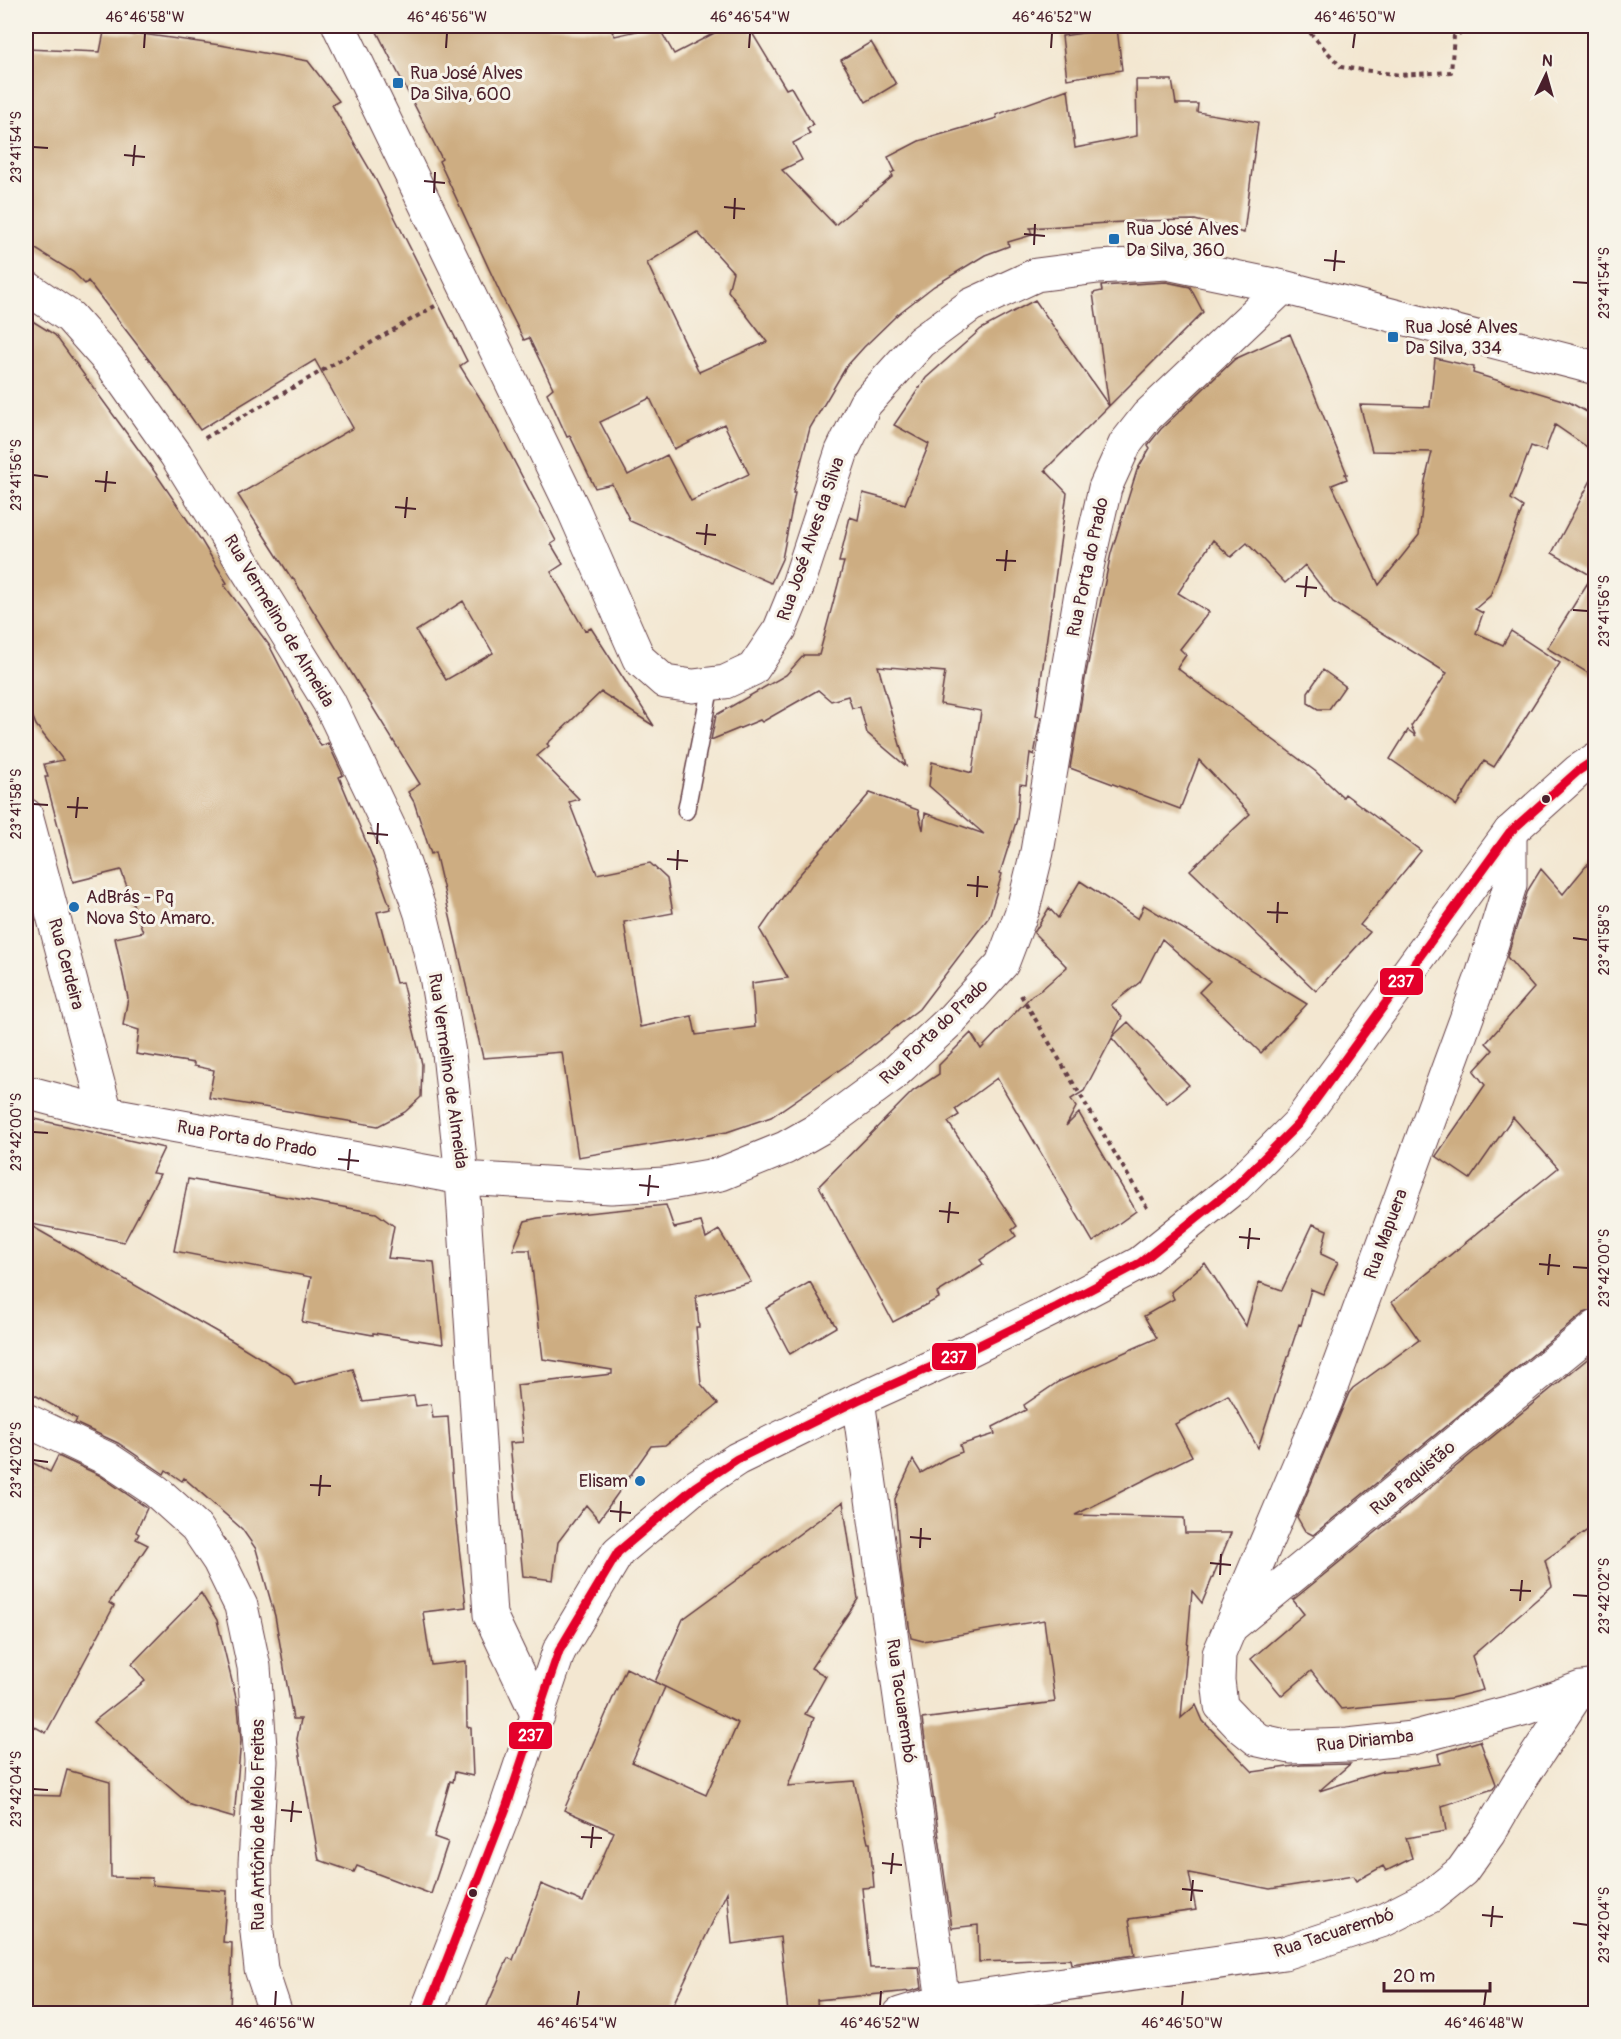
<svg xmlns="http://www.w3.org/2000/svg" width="1621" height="2039" font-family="Pangolin,sans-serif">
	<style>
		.building { fill: #cdad82; fill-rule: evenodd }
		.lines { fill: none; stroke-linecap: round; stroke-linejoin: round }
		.lane-casing { stroke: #633d44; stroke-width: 19 }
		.street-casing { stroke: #633d44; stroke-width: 35 }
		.primary-casing { stroke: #633d44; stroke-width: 35 }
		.path { stroke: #633d44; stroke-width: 4; stroke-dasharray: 4.5 4.5; stroke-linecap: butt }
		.lane { stroke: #fff; stroke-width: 16 }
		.street { stroke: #fff; stroke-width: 33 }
		.primary { stroke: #fff; stroke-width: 33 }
		.bus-1-casing { stroke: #f7f3e8; stroke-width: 14 }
		.bus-1 { stroke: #e4002b; stroke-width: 9 }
		.ticks { fill: none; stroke: #4a1f2b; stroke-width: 2 }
		.poi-dot { fill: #1f6fb2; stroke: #f7f3e8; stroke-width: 2 }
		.bus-dot { fill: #4a1f2b; stroke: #f7f3e8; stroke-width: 2 }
		.labels { text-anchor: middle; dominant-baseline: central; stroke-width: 6; stroke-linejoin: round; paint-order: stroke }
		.poi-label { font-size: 18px; fill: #4a1f2b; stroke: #f7f3e8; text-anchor: start }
		.street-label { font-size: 18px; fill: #4a1f2b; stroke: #f7f3e8 }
		.line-badge { stroke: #f7f3e8; stroke-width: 2 }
		.badge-label { font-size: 16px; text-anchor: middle; font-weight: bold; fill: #fff }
		.neatline { fill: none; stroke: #4a1f2b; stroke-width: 2 }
		.ticks-label { font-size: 15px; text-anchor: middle; fill: #4a1f2b }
	</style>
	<rect width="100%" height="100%" fill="#f7f3e8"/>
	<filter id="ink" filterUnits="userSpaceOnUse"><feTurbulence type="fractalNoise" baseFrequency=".0167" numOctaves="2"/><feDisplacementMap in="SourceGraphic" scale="12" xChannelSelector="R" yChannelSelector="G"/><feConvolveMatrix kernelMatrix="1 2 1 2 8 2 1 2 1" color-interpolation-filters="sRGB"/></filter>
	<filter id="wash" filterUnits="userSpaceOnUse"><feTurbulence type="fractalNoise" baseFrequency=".008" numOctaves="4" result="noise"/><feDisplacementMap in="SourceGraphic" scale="24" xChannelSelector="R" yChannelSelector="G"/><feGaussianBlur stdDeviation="1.35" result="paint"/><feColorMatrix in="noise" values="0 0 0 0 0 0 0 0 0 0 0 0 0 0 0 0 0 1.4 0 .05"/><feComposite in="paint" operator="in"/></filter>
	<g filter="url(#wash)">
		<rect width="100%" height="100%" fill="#f3e7d1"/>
		<g id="blocks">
			<path class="building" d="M374 26H540L611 30 615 36 658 26 674 54 728 26H748L786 89 791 87 813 125 807 129 810 134 793 143 802 160 782 170 835 225 893 176 891 173 895 171 888 157 919 141 997 118 996 115 1068 89 1075 148 1137 136 1136 80H1172L1176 104H1198L1197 112 1258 122 1244 233 1195 220 1138 221 1030 228 1032 235 1008 242 1009 246 985 255 934 286 898 314 864 347 846 367 810 428 793 493H795L782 559 771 583 630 521 612 484 595 488 570 436 567 437 547 393 553 388 529 338 524 340 502 297 439 161 442 159ZM697 232 733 272 728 291 767 342 699 372 647 263ZM650 398 674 449 724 424 749 474 691 501 667 455 628 475 600 422Z
				M1117 28 1122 70 1067 79 1062 36Z
				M104 32 134 35 135 33 220 45 308 61 339 101 332 105 376 180 467 361 460 366 485 406 556 541 551 544 563 564 551 572 585 631 591 628 654 726 601 692 547 744 549 746 537 756 579 799 569 802 597 874 650 863 667 879 673 913 624 922 640 1027 692 1016 696 1035 755 1027 752 983 788 978 760 930 794 881 870 793 918 810 923 830 925 813 984 834 929 786 932 762 972 773 981 711 940 704 945 672 878 666 906 766 867 733 860 707 852 708 848 696 831 701 818 690 762 722 760 720 711 740 716 715 786 675 804 655H819L844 562H839L850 517 858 520 863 493 905 504 929 444 894 425 926 378 981 329 1035 300 1109 406 1045 470 1067 493 1036 716 1041 717 1034 755 1030 753 1026 785 1020 784 1017 819 1000 873 1002 874 989 917 919 1009 851 1062 771 1117 727 1132 578 1157 562 1052 483 1058 435 852 431 854 414 802 408 792 420 784 293 578 292 579 238 495 353 428 315 360 200 430 169 386 88 281 85 284 73 272 26 243V49L100 52ZM463 601 493 653 446 680 416 631Z
				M871 42 896 84 866 102 841 60Z
				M1166 282 1190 287 1203 312 1109 406 1093 293 1102 291 1101 286Z
				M26 317 55 335 152 468 201 540 227 583 224 585 269 645 321 746 328 743 343 775 339 777 372 856 391 909 377 912 396 983 402 982 422 1064 421 1097 405 1112 378 1126 209 1098 214 1070 194 1066V1063L136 1054 139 1030 123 1025 128 998 115 938 143 932 121 870 73 882 45 777H48L44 764 63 760 36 725 26 700Z
				M1290 334 1347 474H1345L1347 479 1332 485 1379 585 1419 535 1425 481 1432 452 1372 451 1360 405 1430 407 1435 358 1474 367 1473 373 1569 402 1596 417V453L1555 425 1545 451 1531 446 1511 499 1523 507 1490 596 1475 609 1483 613 1476 633 1503 645 1511 631 1560 663 1494 767 1484 761 1456 806 1454 803 1390 759 1408 730 1416 736 1411 726 1447 673 1333 602 1305 565 1285 583 1247 543 1231 557 1213 540 1178 593 1209 612 1180 649 1186 655 1177 668 1315 771 1343 797 1345 794 1421 851 1360 925 1370 932 1316 991 1190 870 1250 814 1199 760 1180 809 1070 768 1086 673 1111 553 1137 470 1150 448 1148 445 1161 429 1235 359Z
				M1596 471V678L1547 648 1592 576 1552 553Z
				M1323 670 1345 686 1329 709H1318L1308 703V692Z
				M1596 854V1309L1584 1313 1313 1535 1305 1531 1297 1517 1349 1393 1353 1388 1419 1340 1392 1302 1558 1168 1513 1117 1470 1179 1436 1156 1485 1085 1474 1071 1493 1050 1486 1043 1534 988 1507 957 1528 890 1541 869 1563 894Z
				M1080 881 1138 919 1144 905 1307 1004 1261 1053 1199 992 1210 981 1162 939 1140 982 1111 1005 1122 1017 1112 1037 1128 1022 1189 1085 1167 1103 1112 1038 1084 1091 1071 1099 1076 1107 1066 1126 1079 1113 1136 1211 1093 1242 997 1078 955 1109 959 1115 948 1122 1017 1226 1012 1230 1016 1236 980 1260 983 1264 937 1293 939 1298 893 1322 819 1186 913 1091 939 1074V1065L971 1033 981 1049 1032 995 1041 990 1067 967 1034 933 1049 908 1058 918Z
				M26 1117 164 1148 152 1173 160 1174 124 1242 26 1223Z
				M188 1179 376 1213 394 1226 388 1258 434 1262 443 1344 373 1333V1335L302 1322 311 1277 174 1251Z
				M666 1205 674 1228 701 1222 706 1238 719 1230 751 1282 696 1296 699 1327H696L701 1384 718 1404 665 1445 651 1446 599 1520 586 1505 558 1542 553 1580 523 1576 510 1443 523 1442 517 1385 612 1374V1370L543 1359 530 1250H513L525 1221 538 1218Z
				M26 1223 231 1340 290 1376 295 1385 353 1369 363 1402 414 1396 416 1406 431 1404 433 1418 448 1417 455 1513 466 1607 423 1612 431 1665 466 1661 467 1727 471 1728 473 1776 455 1772 453 1782 450 1781 434 1837 448 1842 431 1894 357 1866 354 1872 319 1860 297 1739 301 1719H293L275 1616 256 1549 242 1529 184 1478 182 1481 166 1470 164 1474 118 1443 75 1423 77 1419 26 1390Z
				M1313 1224 1327 1230 1321 1254 1338 1262 1323 1294 1311 1289 1301 1325 1299 1324 1258 1448 1228 1395 1175 1424 1192 1456 1075 1515 1184 1518 1185 1533H1231L1202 1603 1192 1591 1181 1718 1196 1705 1203 1721 1253 1772 1301 1765 1350 1764 1319 1791 1383 1771 1403 1770 1440 1764 1438 1754 1480 1741 1496 1784 1493 1789 1442 1806 1446 1831 1406 1838 1412 1858 1386 1871 1383 1866 1356 1881 1353 1876 1270 1889 1189 1873 1196 1910 1129 1919 1135 1955 1071 1964 1070 1959 979 1962 978 1925 952 1928 922 1719 1055 1702 1044 1620 923 1641 911 1638 901 1572 895 1499 913 1460 921 1473 947 1458 962 1452 960 1445 995 1434 993 1427 1026 1410 1024 1405 1058 1382 1157 1338 1144 1316 1174 1299 1171 1292 1205 1263 1246 1326 1259 1282 1282 1290Z
				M810 1282 836 1327 790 1354 766 1308Z
				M1596 1352V1524L1545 1560 1552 1586 1472 1656 1483 1690 1451 1698 1341 1709 1311 1671 1282 1696 1251 1659 1304 1614 1293 1600Z
				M58 1456 99 1475 147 1508 136 1532 139 1534 136 1539 148 1545 109 1603 114 1606 46 1733 26 1722V1459L50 1472Z
				M843 1502 858 1599 811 1668 826 1676 805 1714 814 1718 788 1786 854 1781 868 1843H870L874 1887 862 1888 870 1968 919 1967 922 1988 911 1991 817 2000 818 2013H788L780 1937 732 1944 727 1892 669 2013H484L508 1958 513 1960 541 1884 583 1902 614 1832 564 1810 626 1668 665 1687 632 1762 706 1795 738 1723 655 1682 683 1619Z
				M201 1593 217 1620 238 1706 241 1740 234 1818 190 1805 93 1722 145 1681 132 1664Z
				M67 1770 110 1782 111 1877 152 1878V1885L227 1891 223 1942 232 1943 230 2013H26V1795L60 1796Z"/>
		</g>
	</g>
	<g filter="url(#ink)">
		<use href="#blocks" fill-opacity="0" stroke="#633d44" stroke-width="1.5"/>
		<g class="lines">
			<defs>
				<path id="lane" d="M686 811 711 684"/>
				<path id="street" d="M339 26 574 511 639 659 665 682 693 686 725 682 753 669 780 629 798 585 842 451 865 404 921 342 971 305 1036 275 1098 267 1167 263 1283 287 1596 368
					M26 287 70 317 110 362 176 455 329 702 398 846 421 914 436 976 449 1053 462 1178 490 1615 538 1716
					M26 815 106 1113
					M1510 832V885L1482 976 1326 1401 1219 1654 1218 1680 1221 1706 1238 1724 1258 1740 1290 1747 1348 1745 1412 1738 1526 1708 1581 1688 1596 1686
					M26 1092 106 1113 462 1178 611 1187 664 1184 721 1174 785 1148 822 1127 891 1076 951 1020 1002 964 1023 909 1037 852 1081 593 1105 488 1125 444 1147 416 1283 287
					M858 1400 943 2001
					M26 1420 108 1459 156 1491 196 1527 219 1561 241 1606 254 1667 261 1761 255 1863 256 1923 261 1969 276 2014
					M1233 1625 1596 1327
					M900 2014 943 2001 1284 1953 1384 1920 1431 1896 1462 1871 1489 1833 1517 1785 1581 1688"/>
				<path id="primary" d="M426 2014 506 1808 559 1651 618 1552 695 1487 737 1459 858 1400 969 1350 1057 1307 1140 1263 1236 1186 1298 1124 1510 832 1578 771 1596 759"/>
			</defs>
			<use href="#lane" class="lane-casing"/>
			<use href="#street" class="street-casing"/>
			<use href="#primary" class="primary-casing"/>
			<path class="path" d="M1304 26 1341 67 1400 75 1451 72 1454 36 1475 26
				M205 438 435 306
				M1021 995 1149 1211"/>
			<use href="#lane" class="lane"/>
			<use href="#street" class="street"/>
			<use href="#primary" class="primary"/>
			<defs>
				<path id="bus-1" d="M426 2014 506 1808 559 1651 618 1552 695 1487 737 1459 858 1400 969 1350 1057 1307 1140 1263 1236 1186 1298 1124 1510 832 1578 771 1596 759"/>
			</defs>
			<use href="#bus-1" class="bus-1-casing"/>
			<use href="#bus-1" class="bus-1"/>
		</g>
	</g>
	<path class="ticks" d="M144 48 145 33M446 48 447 33M749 48 750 33M1051 48 1052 33M1353 48 1355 33M33 147 48 148M124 155 145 157M133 166 135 145M424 181 445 183M434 193 435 172M724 207 745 209M734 219 735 198M1024 234 1045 236M1034 245 1035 224M1324 260 1345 262M1334 271 1336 250M1573 282 1588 283M33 475 48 477M95 481 116 483M105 492 107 471M395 507 416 509M405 518 407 497M696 533 716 535M705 545 707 524M996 560 1016 561M1005 571 1007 550M1296 586 1317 588M1305 597 1307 576M1573 610 1588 611M33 804 48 805M67 807 88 808M76 818 78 797M367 833 388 835M377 844 378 823M667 859 688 861M677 870 678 850M967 885 988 887M977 897 978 876M1267 912 1288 913M1277 923 1278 902M1573 938 1588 940M33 1132 48 1133M338 1159 359 1161M348 1170 350 1149M639 1185 659 1187M648 1196 650 1175M939 1211 959 1213M948 1223 950 1202M1239 1237 1260 1239M1248 1249 1250 1228M1539 1264 1560 1266M1573 1267 1588 1268M1548 1275 1550 1254M33 1460 48 1462M310 1485 331 1486M319 1496 321 1475M610 1511 631 1513M620 1522 621 1501M910 1537 931 1539M920 1548 921 1528M1210 1563 1231 1565M1220 1575 1221 1554M1510 1590 1531 1591M1573 1595 1588 1596M1520 1601 1522 1580M33 1789 48 1790M281 1810 302 1812M291 1822 293 1801M581 1837 602 1838M591 1848 593 1827M882 1863 902 1865M891 1874 893 1853M1182 1889 1203 1891M1191 1901 1193 1880M1482 1915 1503 1917M1573 1923 1588 1925M1491 1927 1493 1906M275 2006 276 1991M577 2006 579 1991M880 2006 881 1991M1182 2006 1183 1991M1484 2006 1486 1991"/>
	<g class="poi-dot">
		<rect x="392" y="77" width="12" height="12" rx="3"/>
		<rect x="1108" y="233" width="12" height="12" rx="3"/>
		<rect x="1387" y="331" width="12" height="12" rx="3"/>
		<circle cx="74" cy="907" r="6"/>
		<circle cx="640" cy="1481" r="6"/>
	</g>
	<g class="bus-dot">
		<circle cx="1546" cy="799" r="5"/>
		<circle cx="473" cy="1893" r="5"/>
	</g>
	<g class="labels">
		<g class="poi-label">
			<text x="410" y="73">Rua José Alves<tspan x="410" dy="21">Da Silva, 600</tspan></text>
			<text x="1126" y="229">Rua José Alves<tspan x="1126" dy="21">Da Silva, 360</tspan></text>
			<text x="1405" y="327">Rua José Alves<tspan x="1405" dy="21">Da Silva, 334</tspan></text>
			<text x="86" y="897">AdBrás - Pq<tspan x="86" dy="21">Nova Sto Amaro.</tspan></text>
			<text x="628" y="1481" text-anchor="end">Elisam</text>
		</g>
		<g class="street-label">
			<text transform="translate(811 539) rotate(-71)">Rua José Alves da Silva</text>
			<text transform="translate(1088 567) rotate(-78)">Rua Porta do Prado</text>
			<text transform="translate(279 621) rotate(59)">Rua Vermelino de Almeida</text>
			<text transform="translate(66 964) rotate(75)">Rua Cerdeira</text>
			<text transform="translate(934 1032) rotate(-44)">Rua Porta do Prado</text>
			<text transform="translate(448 1071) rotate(82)">Rua Vermelino de Almeida</text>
			<text transform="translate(247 1139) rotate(10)">Rua Porta do Prado</text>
			<text transform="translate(1386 1234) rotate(-70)">Rua Mapuera</text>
			<text transform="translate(1413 1478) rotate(-40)">Rua Paquistão</text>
			<text transform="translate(901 1701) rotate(82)">Rua Tacuarembó</text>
			<text transform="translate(1365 1741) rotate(-6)">Rua Diriamba</text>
			<text transform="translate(258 1825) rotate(-90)">Rua Antônio de Melo Freitas</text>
			<text transform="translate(1334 1933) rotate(-18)">Rua Tacuarembó</text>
		</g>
	</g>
	<g class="line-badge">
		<rect x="1379" y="967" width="45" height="29" rx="6" fill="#e4002b"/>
		<rect x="931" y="1342" width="46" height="29" rx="6" fill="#e4002b"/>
		<rect x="508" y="1721" width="45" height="29" rx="6" fill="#e4002b"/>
	</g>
	<g class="badge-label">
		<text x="1401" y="987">237</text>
		<text x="954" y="1363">237</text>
		<text x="531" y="1741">237</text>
	</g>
	<rect width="1621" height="2039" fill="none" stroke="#f7f3e8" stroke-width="66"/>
	<g transform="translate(1546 75) rotate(5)" stroke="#f7f3e8" stroke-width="4.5" paint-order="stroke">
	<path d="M0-4.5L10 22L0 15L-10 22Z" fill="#4a1f2b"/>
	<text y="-9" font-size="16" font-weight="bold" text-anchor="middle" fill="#4a1f2b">N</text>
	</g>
	<path d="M1384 1982v9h106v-9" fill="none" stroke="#4a1f2b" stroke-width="3"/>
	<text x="1393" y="1982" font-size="18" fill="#4a1f2b" stroke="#f7f3e8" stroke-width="4.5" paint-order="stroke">20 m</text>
	<rect x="33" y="33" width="1555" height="1973" class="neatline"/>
	<g class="ticks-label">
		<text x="145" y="22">46°46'58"W</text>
		<text x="447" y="22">46°46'56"W</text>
		<text x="750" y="22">46°46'54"W</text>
		<text x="1052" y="22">46°46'52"W</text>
		<text x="1355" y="22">46°46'50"W</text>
		<text transform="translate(16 147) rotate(-90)" y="5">23°41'54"S</text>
		<text transform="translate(1604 283) rotate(-90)" y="5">23°41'54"S</text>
		<text transform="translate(16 475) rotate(-90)" y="5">23°41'56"S</text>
		<text transform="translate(1604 611) rotate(-90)" y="5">23°41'56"S</text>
		<text transform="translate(16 804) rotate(-90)" y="5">23°41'58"S</text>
		<text transform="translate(1604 940) rotate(-90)" y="5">23°41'58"S</text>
		<text transform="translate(16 1132) rotate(-90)" y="5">23°42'00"S</text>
		<text transform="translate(1604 1268) rotate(-90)" y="5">23°42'00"S</text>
		<text transform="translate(16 1460) rotate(-90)" y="5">23°42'02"S</text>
		<text transform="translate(1604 1596) rotate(-90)" y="5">23°42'02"S</text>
		<text transform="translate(16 1789) rotate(-90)" y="5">23°42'04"S</text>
		<text transform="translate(1604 1925) rotate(-90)" y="5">23°42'04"S</text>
		<text x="275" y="2028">46°46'56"W</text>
		<text x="577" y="2028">46°46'54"W</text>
		<text x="880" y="2028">46°46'52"W</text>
		<text x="1182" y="2028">46°46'50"W</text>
		<text x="1484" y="2028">46°46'48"W</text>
	</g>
</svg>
